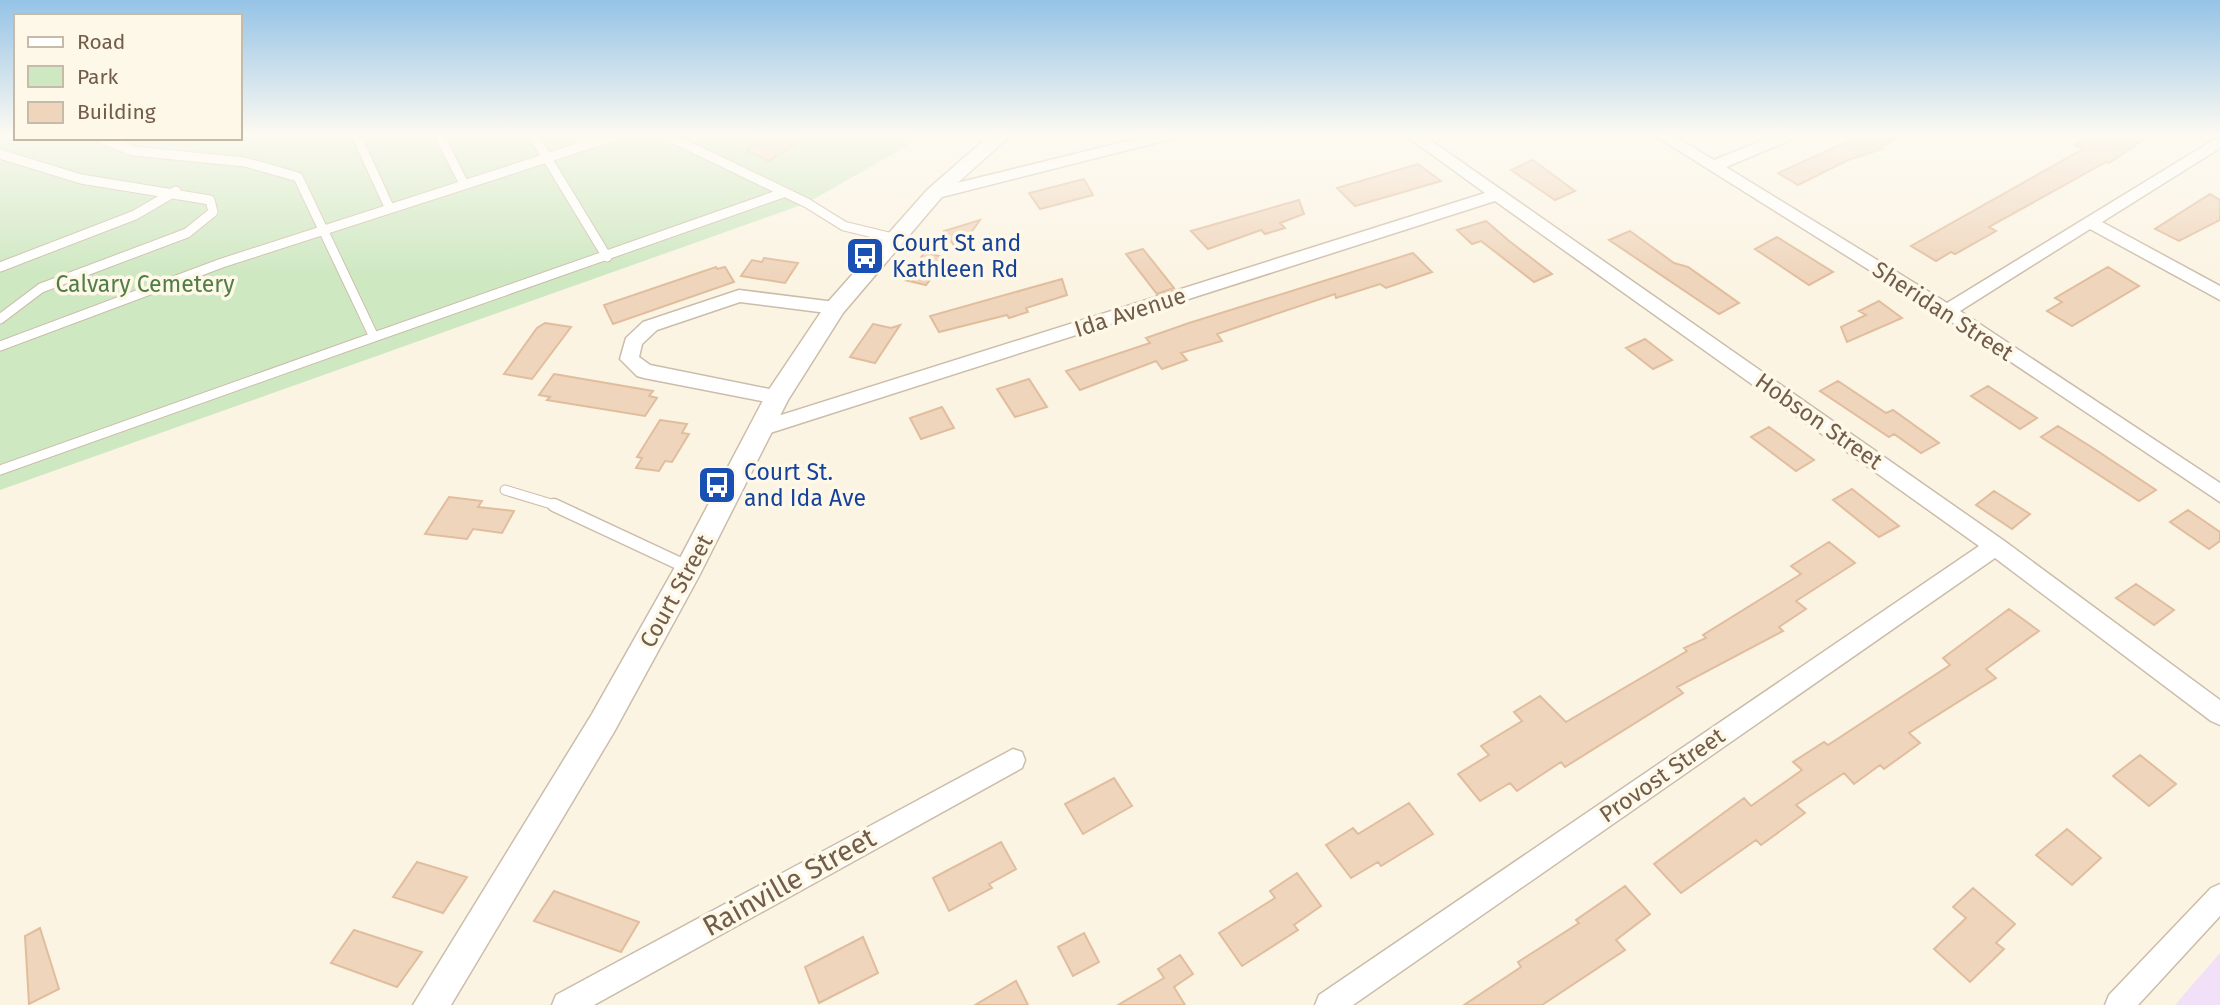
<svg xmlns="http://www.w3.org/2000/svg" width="2220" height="1005" font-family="'Fira Sans',sans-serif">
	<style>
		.education { fill: #f1e0f7 }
		.green { fill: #cee8c2 }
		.building { fill: #efd5bc; stroke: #e1bd9d; stroke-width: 2 }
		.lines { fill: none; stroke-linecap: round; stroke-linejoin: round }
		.service-far1-casing { stroke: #ccbcaa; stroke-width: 11 }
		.service-casing { stroke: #ccbcaa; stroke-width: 15 }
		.minor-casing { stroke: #ccbcaa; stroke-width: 3 }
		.tertiary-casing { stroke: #ccbcaa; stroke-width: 3 }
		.service-far1 { stroke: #fff; stroke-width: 9 }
		.service { stroke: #fff; stroke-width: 12 }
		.minor { fill: #fff; fill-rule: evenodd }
		.tertiary { fill: #fff; fill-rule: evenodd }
		.labels { text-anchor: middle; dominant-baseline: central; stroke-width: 7; stroke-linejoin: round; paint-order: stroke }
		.transit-label { font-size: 23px; fill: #164399; stroke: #fef8e9; text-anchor: start }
		.park-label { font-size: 23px; fill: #527d45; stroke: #fef8e9 }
		.street-label { font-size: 23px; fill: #725c4a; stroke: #fef8e9 }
		.near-street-label { font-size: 28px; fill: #725c4a; stroke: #fef8e9 }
	</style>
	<rect width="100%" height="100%" fill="#fbf4e3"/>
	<path class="education" d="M2220 953V1005H2175Z"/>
	<path class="green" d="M0 135H16V138H240V135H914L921 138 807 203 0 490Z"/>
	<path class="building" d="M771 135H809L769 161 747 150Z
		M1862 135H1904L1879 147 1882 149 1848 160 1798 185 1778 173Z
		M2092 135H2150L2109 163 2106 162 1989 227 1996 231 1955 254 1951 252 1936 261 1911 246 2083 149 2075 145Z
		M1533 160 1575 191 1555 200 1511 170Z
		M1418 164 1441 181 1355 206 1337 188Z
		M1084 179 1093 195 1040 209 1029 193Z
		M2210 194 2220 200V220L2179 241 2155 229Z
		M1299 200 1304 214 1280 223 1285 228 1265 234 1261 230 1208 249 1191 231Z
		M980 220 958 251 944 231Z
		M1486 221 1508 240 1552 274 1534 282 1481 241 1472 244 1457 230Z
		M1630 231 1674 263 1688 267 1739 303 1719 314 1609 240Z
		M1777 237 1833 272 1809 285 1755 249Z
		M1143 249 1174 288 1157 294 1126 254Z
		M925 252 946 258 926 285 905 280Z
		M1413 253 1432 272 1386 288 1380 284 1336 298 1335 294 1217 334 1222 341 1181 353 1187 360 1162 369 1156 361 1080 390 1066 371 1150 343 1146 338 1189 323Z
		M764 258 798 263 785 283 741 276 752 260 762 262Z
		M716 267 717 269 725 267 734 282 613 324 604 305Z
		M2108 267 2139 286 2072 326 2047 311 2062 302 2055 298Z
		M1062 279 1067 295 1026 308 1028 312 1009 318 1007 315 939 332 930 316Z
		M1879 301 1902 318 1847 342 1841 327 1866 315 1859 311Z
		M545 323 571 327 532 379 504 374 537 328Z
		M873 324 891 328 900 325 875 363 850 357Z
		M1645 339 1672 360 1653 369 1626 348Z
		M554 374 653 391 649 396 657 398 645 416 547 400 550 397 539 395Z
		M1029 379 1047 407 1015 417 997 389Z
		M1838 381 1886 413 1893 410 1939 443 1921 453 1894 434 1889 437 1820 391Z
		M1988 386 2037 418 2020 429 1971 396Z
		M942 407 954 428 921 439 910 418Z
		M660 420 687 424 682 433 689 434 672 462 665 461 659 471 636 468 642 458 637 457Z
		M2058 426 2093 448 2156 490 2139 501 2041 437Z
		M1769 427 1814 460 1796 471 1751 437Z
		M1852 489 1899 526 1879 537 1833 500Z
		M1994 491 2030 514 2012 529 1976 505Z
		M449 497 482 501 478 507 514 511 502 533 473 529 467 539 425 534Z
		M2188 510 2220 532V541L2209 549 2170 522Z
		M1829 542 1855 563 1796 601 1806 609 1779 627 1783 631 1677 687 1683 693 1565 767 1561 762 1517 791 1510 783 1480 801 1458 774 1489 755 1481 746 1522 721 1514 712 1540 696 1566 722 1687 651 1684 648 1706 638 1703 635 1801 574 1791 566Z
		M2136 584 2174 610 2154 625 2116 598Z
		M2009 609 2039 631 1986 669 1996 678 1909 733 1920 743 1884 769 1880 765 1854 784 1844 773 1796 805 1805 813 1761 845 1756 840 1681 893 1654 864 1744 798 1751 806 1802 770 1793 762 1824 742 1828 745 1950 665 1943 658Z
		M2140 755 2176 784 2149 806 2113 776Z
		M1114 778 1132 806 1083 834 1065 804Z
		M1409 803 1433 834 1381 866 1378 862 1351 878 1326 845 1353 828 1358 834Z
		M2067 829 2101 858 2072 885 2036 855Z
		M1001 842 1016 869 989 884 992 888 949 911 933 878Z
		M417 862 467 877 443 913 393 897Z
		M1297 873 1321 906 1294 925 1298 930 1242 966 1219 933 1275 898 1270 891Z
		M1625 886 1650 914 1616 940 1625 950 1542 1005H1464L1521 967 1518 962 1579 923 1576 920Z
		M1973 888 2015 924 1996 943 2004 949 1970 982 1934 949 1966 918 1953 907Z
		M554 891 639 922 621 952 534 921Z
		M40 928 59 989 29 1004 25 936Z
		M354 930 422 952 397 987 331 963Z
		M1084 933 1099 962 1073 976 1058 947Z
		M863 937 878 973 819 1003 805 967Z
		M1180 955 1193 974 1174 987 1185 1005H1118L1164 978 1158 969Z
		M1016 981 1028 1005H975Z"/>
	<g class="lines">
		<defs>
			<path id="service-far1" d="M356 135 389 207
				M439 135 464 184
				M533 135 607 257
				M666 135 807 203 844 226 893 238
				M0 136 10 135
				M101 138 133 151 245 162 298 177 374 337 783 193
				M0 154 81 179 210 200 213 212 187 233 41 288 0 319
				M0 267 135 215 176 191
				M0 346 222 263 618 135
				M0 470 374 337
				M505 490 558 506"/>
			<path id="service" d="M554 505 689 568"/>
			<path id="minor" d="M1152 135H1177L1175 138 934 199 926 194 928 190Z
				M1405 135H1423L2003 540 2220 700V725L2211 721 1995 558 1353 1005H1315L1319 995 1979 546 1495 201 770 433 763 435 753 428 756 423 1485 193Z
				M1654 135H1672L1714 160 1776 135H1797L1795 138 1726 167 1947 303 2220 136V148L2102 222 2220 286V300L2090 229 1960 311 2220 483V502L1941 315Z
				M739 290 835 302 844 308 835 314 740 302 657 330 642 344 639 357 650 365 784 392 787 397 784 402 777 404 644 378 637 376 620 359 626 338 643 322Z
				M1013 749 1022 752 1025 760 1022 768 594 1005H552L556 995Z
				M2220 884V916L2138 1005H2105L2109 995 2211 888Z"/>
			<path id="tertiary" d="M990 135H1011L941 198 843 313 788 400 699 576 614 732 451 1005H413L592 714 679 560 768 391 827 303 927 190Z"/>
		</defs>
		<use href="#service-far1" class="service-far1-casing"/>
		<use href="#service" class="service-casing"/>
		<use href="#minor" class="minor-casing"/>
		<use href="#tertiary" class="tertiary-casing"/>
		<use href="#service-far1" class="service-far1"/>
		<use href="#service" class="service"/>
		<use href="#minor" class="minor"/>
		<use href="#tertiary" class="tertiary"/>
	</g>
	<linearGradient id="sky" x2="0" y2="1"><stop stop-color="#95c3e6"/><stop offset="0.49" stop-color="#fdfaf2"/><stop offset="1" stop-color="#fdfaf2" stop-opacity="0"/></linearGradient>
	<rect width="2220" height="275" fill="url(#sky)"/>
	<defs>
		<symbol id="bus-square" viewBox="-11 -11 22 22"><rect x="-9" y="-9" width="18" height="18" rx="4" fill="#1a4fb4" stroke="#fef8e9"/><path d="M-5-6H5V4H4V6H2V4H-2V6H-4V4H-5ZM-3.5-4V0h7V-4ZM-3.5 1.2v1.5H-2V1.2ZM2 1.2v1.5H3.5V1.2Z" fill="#fff"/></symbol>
	</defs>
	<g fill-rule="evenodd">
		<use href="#bus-square" x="843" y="234" width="44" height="44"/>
		<use href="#bus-square" x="695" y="463" width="44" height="44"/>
	</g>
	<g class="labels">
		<g class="transit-label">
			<text x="892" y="243">Court St and<tspan x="892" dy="26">Kathleen Rd</tspan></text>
			<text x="744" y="472">Court St.<tspan x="744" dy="26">and Ida Ave</tspan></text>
		</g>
		<g class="park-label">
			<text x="145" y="284">Calvary Cemetery</text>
		</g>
		<g class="street-label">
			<text transform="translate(1943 311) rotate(33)">Sheridan Street</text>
			<text transform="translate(1130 312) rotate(-18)">Ida Avenue</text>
			<text transform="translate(1819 421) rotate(35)">Hobson Street</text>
			<text transform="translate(676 591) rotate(-61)">Court Street</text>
			<text transform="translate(1662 775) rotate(-35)">Provost Street</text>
		</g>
		<g class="near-street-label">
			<text transform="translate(789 882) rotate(-29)">Rainville Street</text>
		</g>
	</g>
	<rect x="14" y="14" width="228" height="126" fill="#fef8e9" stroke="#c6baa9" stroke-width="2"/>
	<rect x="28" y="37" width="35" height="10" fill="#ffffff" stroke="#c6baa9" stroke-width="2"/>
	<text x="77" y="49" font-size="21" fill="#725c4a">Road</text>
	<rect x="28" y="66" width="35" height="21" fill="#cee8c2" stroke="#c6baa9" stroke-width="2"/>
	<text x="77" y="84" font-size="21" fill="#725c4a">Park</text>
	<rect x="28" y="102" width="35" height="21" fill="#efd5bc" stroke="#c6baa9" stroke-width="2"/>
	<text x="77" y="119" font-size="21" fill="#725c4a">Building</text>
</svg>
